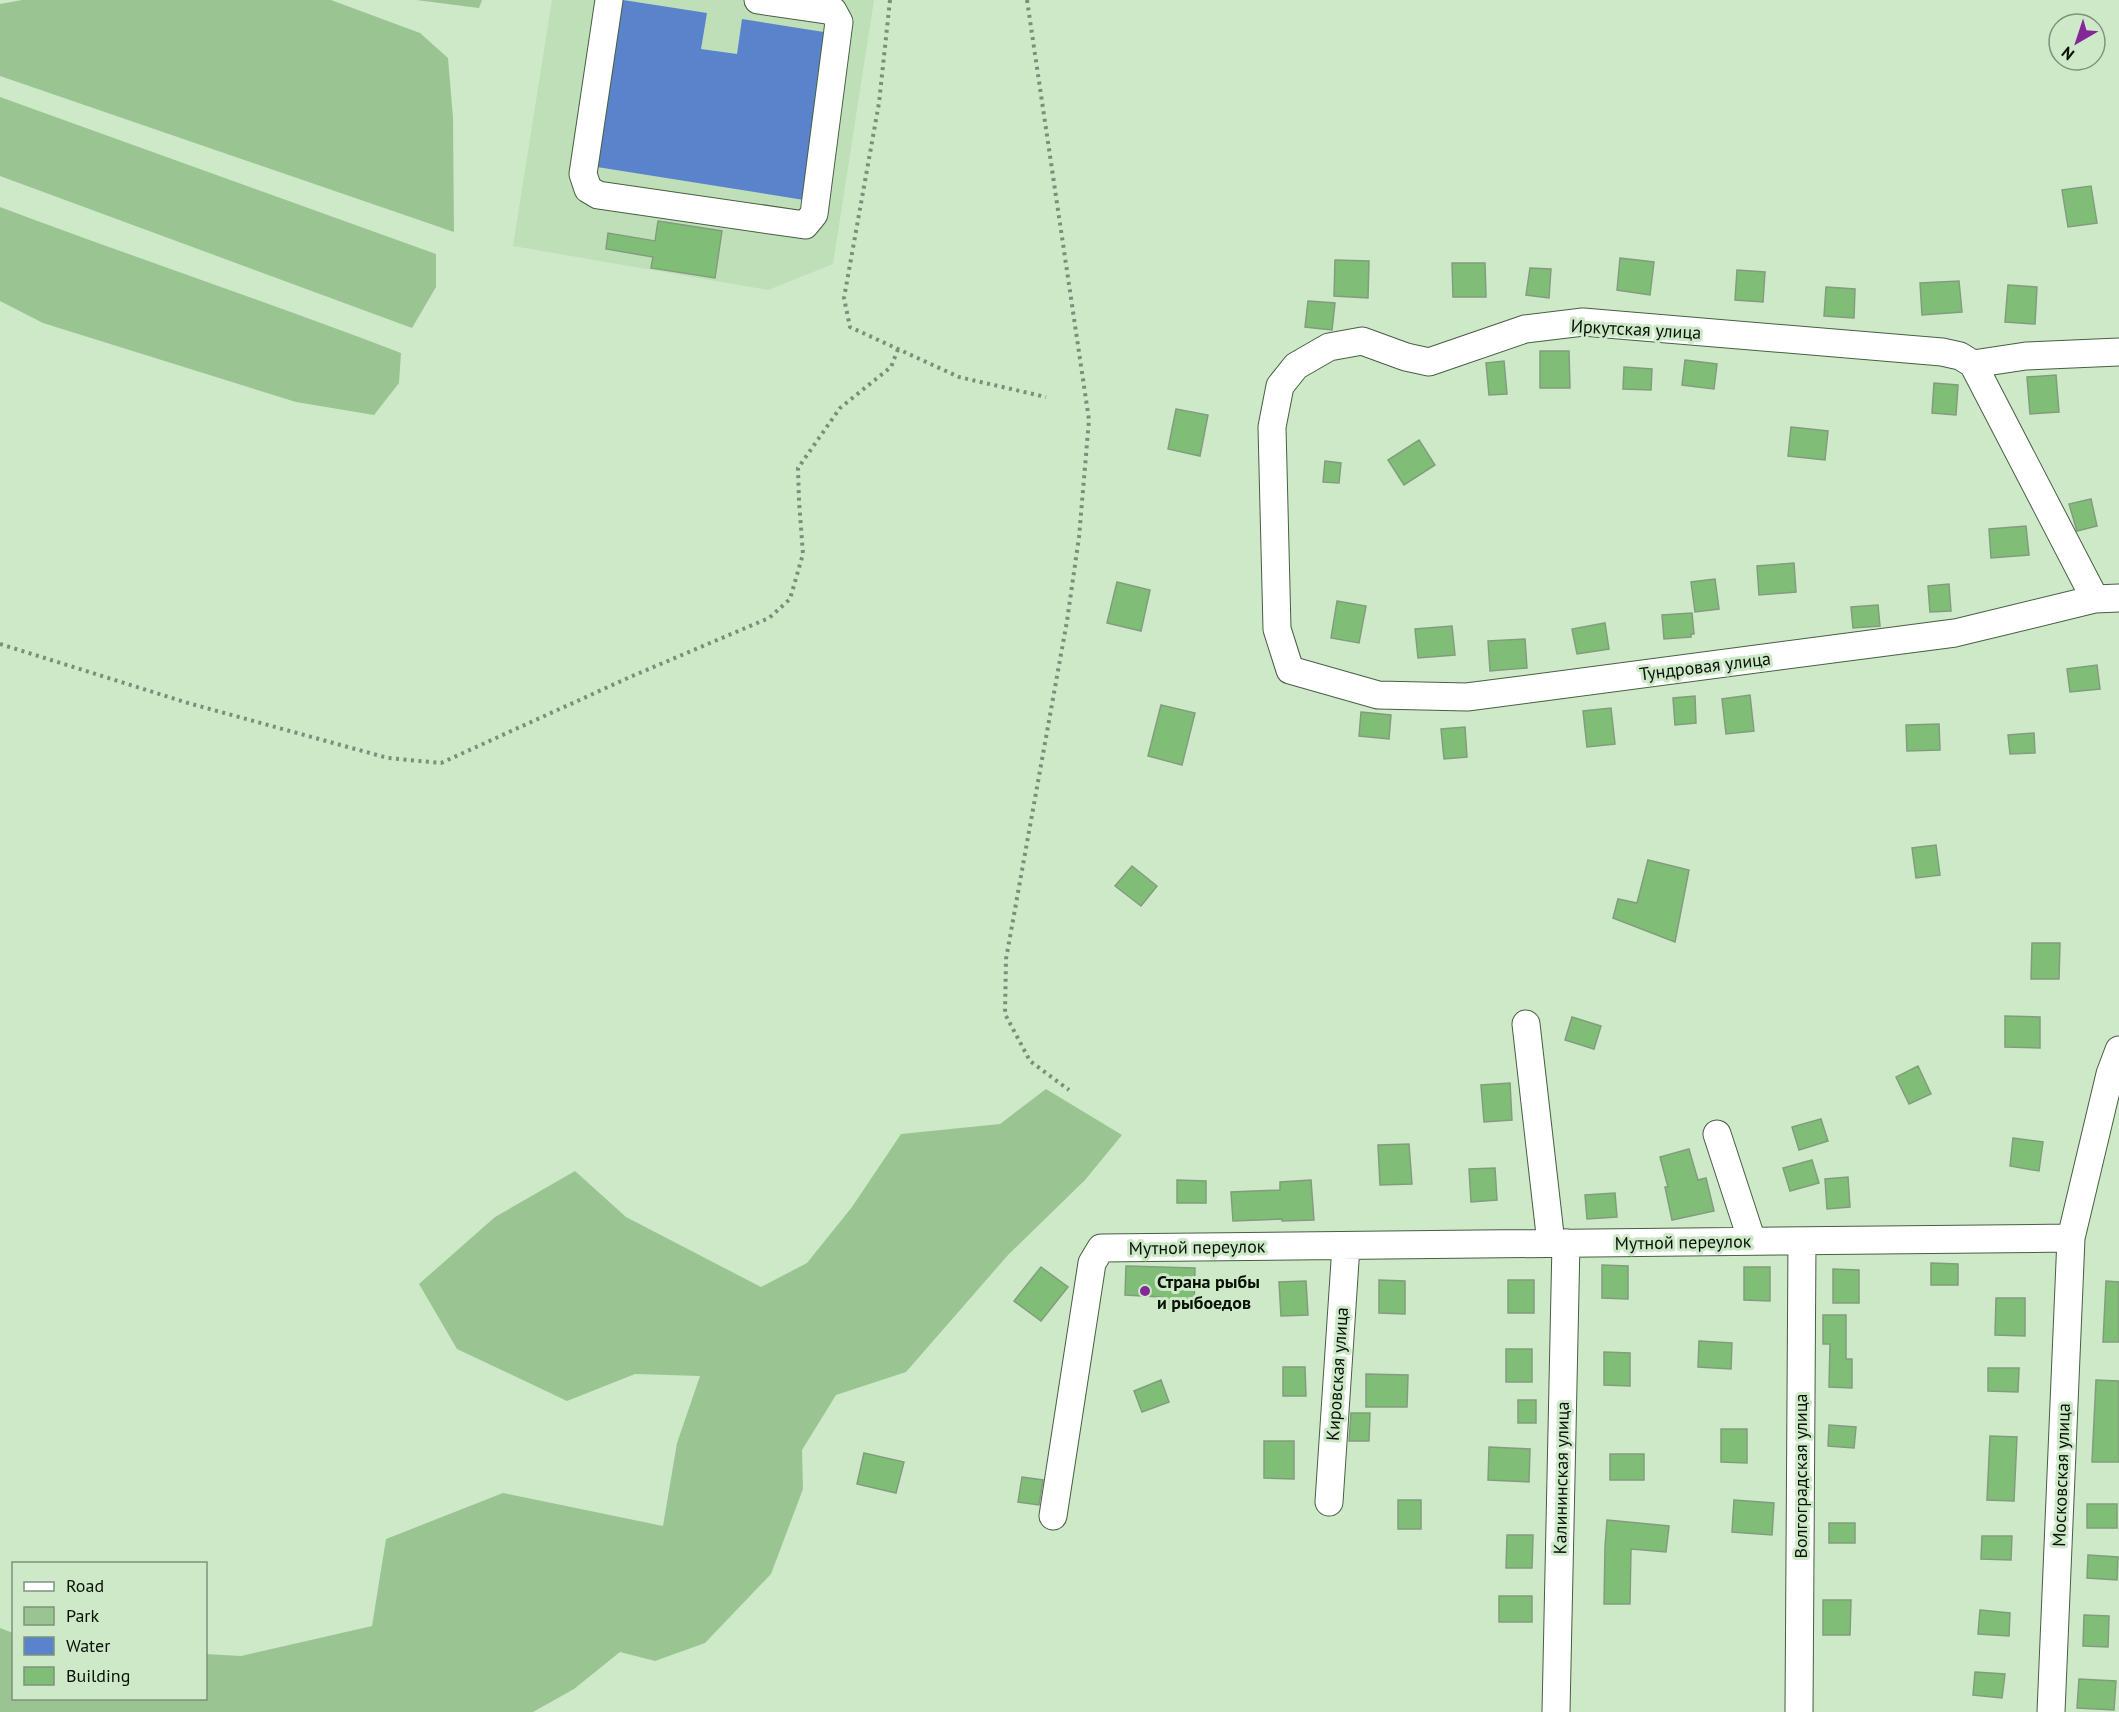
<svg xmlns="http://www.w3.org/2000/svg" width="2119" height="1712" font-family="'PT Sans',sans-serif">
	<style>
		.built { fill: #bedfb8 }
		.green { fill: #9ac593 }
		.water { fill: #5a83cb }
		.building { fill: #80be77; stroke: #829d7e; stroke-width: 1.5 }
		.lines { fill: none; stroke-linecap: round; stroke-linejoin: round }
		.minor-casing { stroke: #475f43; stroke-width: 29 }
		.path { stroke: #7b8f78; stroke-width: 4; stroke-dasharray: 3 4.5; stroke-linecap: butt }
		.minor { stroke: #fff; stroke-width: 27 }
		.poi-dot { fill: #832894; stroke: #cde9c8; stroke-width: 2 }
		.labels { text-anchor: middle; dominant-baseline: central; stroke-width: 6; stroke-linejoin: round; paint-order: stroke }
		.street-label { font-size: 18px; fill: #081207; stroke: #cde9c8 }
		.poi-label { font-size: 18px; font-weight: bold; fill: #081207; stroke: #cde9c8; text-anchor: start }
	</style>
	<rect width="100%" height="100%" fill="#cde9c8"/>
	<path class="built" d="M552 0H874L833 264 768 290 513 246Z"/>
	<path class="green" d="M22 0H331L420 33 448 58 453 118 454 232 0 76V4Z
		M416 0H482L479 8Z
		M0 97 436 254V287L412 328 0 176Z
		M0 207C133 257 268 302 401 353L399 383 374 415 296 402 43 323 0 301Z
		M1046 1089 1122 1135 1085 1180 1008 1255 906 1372 836 1395 802 1450 803 1489 771 1574 705 1643 655 1661 620 1652 574 1689 533 1712H0V1628L13 1633 14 1698H206V1654L241 1656 372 1626 386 1539 503 1493 663 1526 677 1443 700 1376 635 1374 567 1401 457 1349 419 1284 495 1217 575 1171 626 1217 761 1287 807 1263 852 1207 901 1134 1000 1124Z"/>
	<path class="water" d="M623 0 707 13 701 49 737 54 742 19 830 33 804 200 597 167Z"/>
	<path class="building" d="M2091 186 2097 223 2068 227 2062 190Z
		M658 221 722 231 715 278 651 268 653 257 606 249 608 233 655 241Z
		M1620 258 1654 262 1650 295 1617 290Z
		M1335 260 1369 261 1368 298 1334 296Z
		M1452 263H1485L1486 297H1453Z
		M1530 268 1551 269 1549 298 1526 295Z
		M1737 270 1765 272 1763 302 1735 300Z
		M1959 281 1962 312 1922 315 1920 283Z
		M2008 285 2037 287 2035 324 2005 322Z
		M1826 287 1855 289 1854 318 1824 316Z
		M1308 301 1335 303 1332 330 1305 327Z
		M1540 351H1569L1570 388H1540Z
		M1685 360 1717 364 1714 389 1682 385Z
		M1504 361 1507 394 1489 395 1486 363Z
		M1624 367 1652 369 1651 390 1623 389Z
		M2056 375 2059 412 2030 414 2027 377Z
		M1934 383 1958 385 1956 415 1932 413Z
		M1176 409 1208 415 1200 456 1168 449Z
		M1791 427 1828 431 1825 460 1788 456Z
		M1419 440 1435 465 1404 485 1388 460Z
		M1325 461 1341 463 1339 483 1323 482Z
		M2091 499 2097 526 2077 531 2069 504Z
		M2026 526 2029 555 1991 558 1989 529Z
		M1794 563 1796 592 1759 595 1757 566Z
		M1715 579 1719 609 1695 612 1691 582Z
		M1117 582 1150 590 1141 631 1107 623Z
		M1949 584 1951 611 1930 612 1928 586Z
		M1337 601 1366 606 1359 643 1331 638Z
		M1878 605 1880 626 1853 628 1851 607Z
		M1692 613 1694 634H1691V637L1664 639 1662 615Z
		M1605 623 1609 649 1577 654 1572 629Z
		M1452 626 1455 655 1418 658 1415 629Z
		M1525 639 1527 668 1490 671 1488 641Z
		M2097 665 2100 689 2070 692 2067 669Z
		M1750 695 1754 731 1726 734 1722 699Z
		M1695 696 1696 723 1675 725 1673 698Z
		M1161 705 1195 713 1182 765 1148 756Z
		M1611 708 1615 744 1587 747 1583 711Z
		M1361 712 1391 715 1389 739 1359 736Z
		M1939 724 1940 750 1907 751 1906 725Z
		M1465 727 1467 757 1444 759 1441 729Z
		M2034 733 2035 753 2010 754 2008 735Z
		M1936 845 1940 875 1916 878 1912 848Z
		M1648 860 1689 870 1675 942 1613 918 1618 899 1637 903Z
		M1132 866 1157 886 1141 906 1115 886Z
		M2032 943H2060L2059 979H2031Z
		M2005 1016 2040 1017V1048L2005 1047Z
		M1572 1017 1601 1026 1594 1049 1565 1040Z
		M1918 1066 1931 1094 1909 1104 1896 1077Z
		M1510 1083 1512 1120 1484 1122 1481 1085Z
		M1821 1119 1828 1141 1799 1150 1792 1127Z
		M2013 1138 2043 1142 2039 1171 2010 1166Z
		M1409 1144 1412 1184 1380 1185 1378 1145Z
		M1689 1149 1698 1180 1706 1178 1714 1211 1672 1220 1665 1187H1668L1660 1157Z
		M1812 1160 1819 1183 1790 1191 1783 1168Z
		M1495 1168 1497 1200 1471 1202 1469 1169Z
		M1848 1177 1850 1207 1827 1209 1825 1179Z
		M1177 1180 1206 1181V1203H1177Z
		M1311 1180 1314 1220 1282 1221V1219L1233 1221 1231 1192 1280 1190V1182Z
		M1615 1193 1617 1217 1587 1219 1585 1195Z
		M1931 1263 1958 1264V1285H1931Z
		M1602 1265 1628 1266V1299L1602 1298Z
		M1126 1266 1195 1268 1194 1310 1161 1309V1297L1125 1295Z
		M1041 1267 1068 1287 1041 1321 1014 1301Z
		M1744 1267H1770V1301L1744 1300Z
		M1833 1269 1859 1270V1303H1833Z
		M1379 1280 1405 1281V1314L1379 1313Z
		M1508 1280H1534V1313H1508Z
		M1306 1281 1308 1315 1281 1316 1279 1282Z
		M2106 1281 2119 1282V1342H2103Z
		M1996 1298H2025V1336L1995 1335Z
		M1823 1315H1846V1359H1852V1388L1829 1387 1830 1344H1823Z
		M1699 1341 1732 1343 1731 1369 1698 1367Z
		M1506 1349H1532V1382H1506Z
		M1604 1352 1630 1353V1386L1604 1385Z
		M1283 1367H1305L1306 1396H1283Z
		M1988 1368H2019L2018 1392 1988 1391Z
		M1366 1374 1408 1375 1407 1407H1366Z
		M1161 1380 1169 1402 1142 1412 1134 1391Z
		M2096 1380 2119 1381V1462H2092Z
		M1518 1400H1536V1423H1518Z
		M1351 1413H1370L1369 1441H1349Z
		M1829 1425 1856 1427 1854 1448 1828 1446Z
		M1721 1429H1747V1463L1721 1462Z
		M1990 1436 2017 1437 2014 1501 1987 1500Z
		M1264 1441H1294V1479L1264 1478Z
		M1489 1447 1530 1449 1529 1482 1488 1480Z
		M864 1453 904 1462 896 1493 857 1484Z
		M1610 1454H1644V1480H1610Z
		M1022 1477 1043 1480 1039 1505 1018 1502Z
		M1398 1500H1421V1529H1398Z
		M1734 1500 1774 1503 1772 1535 1732 1532Z
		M2087 1504H2117V1528H2087Z
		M1607 1520 1669 1526 1666 1552 1631 1549 1630 1604H1604L1605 1547Z
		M1829 1523H1855V1543H1829Z
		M1507 1535H1533L1532 1568H1506Z
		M1982 1536H2012L2011 1560 1981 1559Z
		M2088 1555 2118 1557 2117 1580 2087 1578Z
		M1499 1596H1532V1622H1499Z
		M1823 1600H1851L1850 1635H1823Z
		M1980 1610 2010 1613 2009 1636 1978 1634Z
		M2084 1615 2109 1616 2108 1647 2083 1646Z
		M1975 1672 2005 1674 2002 1698 1973 1695Z
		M2079 1679 2116 1681 2114 1710 2077 1708Z"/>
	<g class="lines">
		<defs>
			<path id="minor" d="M609 0 583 174 588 189 598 195 805 225 814 214 839 22 833 11 758 0
				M2119 352 2026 356 1973 364 1960 356 1942 352 1583 322 1525 329 1429 362 1406 357 1362 341 1329 347 1296 366 1280 386 1272 427 1277 629 1290 670 1378 695 1467 697 1955 633 2095 599 2119 598
				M1973 364 2095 599
				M1526 1024 1551 1243
				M1717 1134 1752 1241
				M1329 1502 1346 1246
				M1053 1516 1092 1263 1101 1248 2071 1238
				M1556 1712 1566 1243
				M1799 1712 1802 1241
				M2051 1712 2071 1238 2110 1074 2119 1050"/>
		</defs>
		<use href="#minor" class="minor-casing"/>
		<path class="path" d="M890 0 879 103 844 298 850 327 959 377 1046 397
			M1027 0 1089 420 1079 537 1067 621 1006 959 1005 1014 1030 1061 1069 1090
			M0 644 188 703 388 758 441 763 630 677 769 618 790 599 803 554 799 501 798 468 840 408 891 367 898 349"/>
		<use href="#minor" class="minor"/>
	</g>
	<circle class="poi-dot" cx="1145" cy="1291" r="6"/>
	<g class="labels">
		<g class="street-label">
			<text transform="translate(1636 329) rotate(3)">Иркутская улица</text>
			<text transform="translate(1705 666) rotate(-7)">Тундровая улица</text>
			<text transform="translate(1683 1242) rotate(-1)">Мутной переулок</text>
			<text transform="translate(1197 1247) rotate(-1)">Мутной переулок</text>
			<text transform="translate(1337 1374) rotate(-86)">Кировская улица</text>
			<text transform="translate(2061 1475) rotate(-88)">Московская улица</text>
			<text transform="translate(1800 1476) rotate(-90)">Волгоградская улица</text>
			<text transform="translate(1561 1478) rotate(-89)">Калининская улица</text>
		</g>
		<g class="poi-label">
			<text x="1157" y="1281">Страна рыбы<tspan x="1157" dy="21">и рыбоедов</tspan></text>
		</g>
	</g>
	<rect x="12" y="1562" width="195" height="138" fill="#cde9c8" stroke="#7e937b" stroke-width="1.5"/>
	<rect x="24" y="1582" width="30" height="9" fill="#ffffff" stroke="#7e937b" stroke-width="1.5"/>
	<text x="66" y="1592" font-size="18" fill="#081207">Road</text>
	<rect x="24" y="1607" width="30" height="18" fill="#9ac593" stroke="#7e937b" stroke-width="1.5"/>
	<text x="66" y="1622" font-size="18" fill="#081207">Park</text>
	<rect x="24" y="1637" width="30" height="18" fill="#5a83cb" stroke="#7e937b" stroke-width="1.5"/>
	<text x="66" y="1652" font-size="18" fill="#081207">Water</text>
	<rect x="24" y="1667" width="30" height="18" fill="#80be77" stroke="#7e937b" stroke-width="1.5"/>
	<text x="66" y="1682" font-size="18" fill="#081207">Building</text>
	<g transform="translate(2077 42) rotate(219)"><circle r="28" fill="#cde9c8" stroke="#7e937b" stroke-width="1.5"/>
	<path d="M0-4.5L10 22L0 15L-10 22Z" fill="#832894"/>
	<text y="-9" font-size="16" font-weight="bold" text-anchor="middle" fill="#081207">N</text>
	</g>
</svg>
